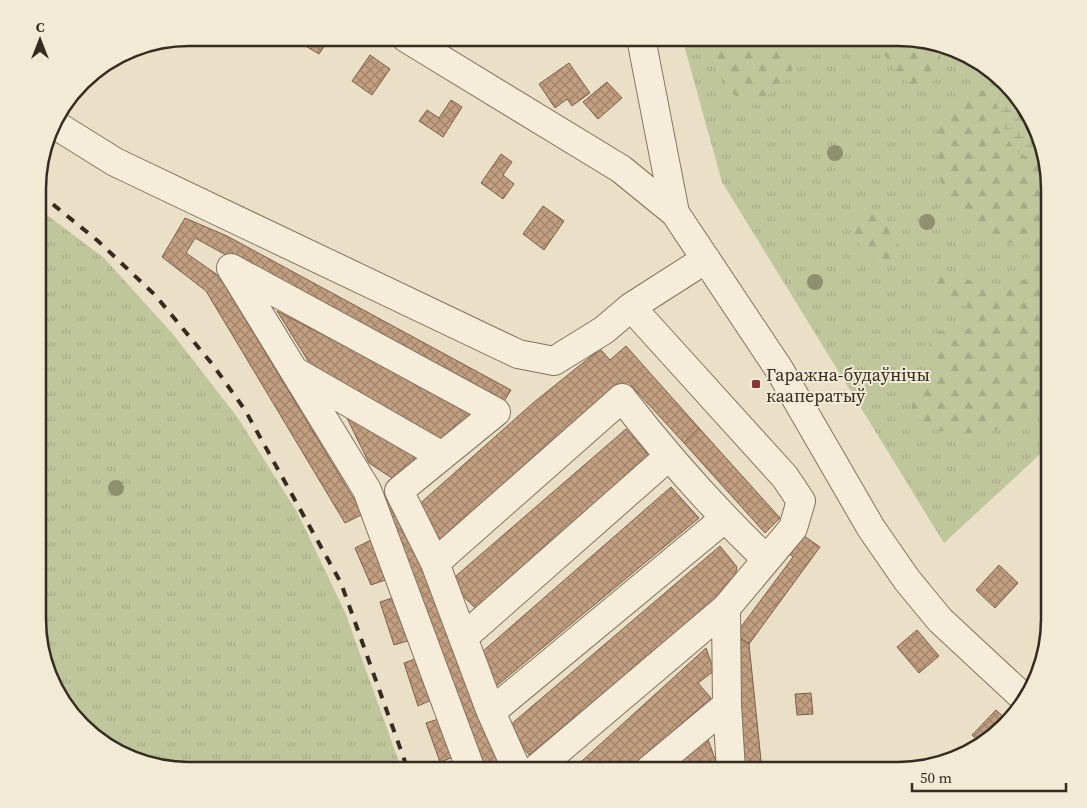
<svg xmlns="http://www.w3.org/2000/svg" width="1087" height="808" font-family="'Source Serif 4',serif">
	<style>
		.grass { fill: url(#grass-tufts) }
		.forest { fill: url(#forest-firs) }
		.wetland { fill: url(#wetland-marsh) }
		.building { fill: url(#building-cross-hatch); stroke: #7f5f47 }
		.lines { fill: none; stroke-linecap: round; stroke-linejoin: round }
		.minor-casing { stroke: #83735e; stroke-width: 30 }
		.minor { stroke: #f5edd9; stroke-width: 28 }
		.rail { stroke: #352b20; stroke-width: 4; stroke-dasharray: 9 9; stroke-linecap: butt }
		.tree { fill: #8e9070 }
		.poi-dot { fill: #8b3735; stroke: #f1ead5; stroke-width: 2 }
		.labels { text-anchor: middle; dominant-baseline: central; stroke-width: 4; stroke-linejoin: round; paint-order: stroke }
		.poi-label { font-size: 18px; fill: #352b20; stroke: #f1ead5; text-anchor: start }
		.rim { fill: none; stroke: #352b20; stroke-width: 2.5 }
	</style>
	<defs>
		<pattern id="grass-tufts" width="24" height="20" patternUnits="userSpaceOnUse" patternTransform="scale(1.25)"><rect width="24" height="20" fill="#c0c69c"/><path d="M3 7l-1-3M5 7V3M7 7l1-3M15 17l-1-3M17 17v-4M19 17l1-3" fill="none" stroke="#a6aa86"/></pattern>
		<pattern id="forest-firs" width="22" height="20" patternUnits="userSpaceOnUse" patternTransform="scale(1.25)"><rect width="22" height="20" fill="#c0c69c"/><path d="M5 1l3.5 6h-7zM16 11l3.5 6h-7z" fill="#a6aa86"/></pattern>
		<pattern id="wetland-marsh" width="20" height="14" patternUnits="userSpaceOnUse" patternTransform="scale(1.25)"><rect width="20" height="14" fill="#c0c69c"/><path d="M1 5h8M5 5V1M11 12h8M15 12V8" fill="none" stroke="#a6aa86"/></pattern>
		<pattern id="building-cross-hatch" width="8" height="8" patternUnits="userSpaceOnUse" patternTransform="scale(1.25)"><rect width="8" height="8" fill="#c39f81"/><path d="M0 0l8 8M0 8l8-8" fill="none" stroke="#9f8269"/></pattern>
	</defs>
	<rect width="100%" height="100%" fill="#e9e0c7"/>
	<path class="grass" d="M682 38H907L955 49 990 69 1034 122 1049 180V446L944 543 722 182Z
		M39 209 104 258 172 333 238 418 297 512 345 612 402 770H180L140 762 97 739 58 694 39 638Z"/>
	<path class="forest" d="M713 38H807C797 48 796 64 789 76 772 101 736 112 722 79 716 67 714 51 713 38Z
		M872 38H907L936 44C949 67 931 100 906 81 892 71 884 50 872 38Z
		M970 89C1004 89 994 113 1004 133 1009 143 1026 152 1034 159L1043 158 1049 180V394C1035 410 1021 423 1000 429 977 436 908 439 912 401 913 388 928 382 930 369 932 356 924 343 936 333 945 326 970 336 974 322 980 303 952 304 942 299 929 292 929 279 941 273 968 276 995 297 1022 281 1027 278 1031 273 1032 266 1033 260 1030 253 1025 250 1016 243 1003 242 993 237 951 219 934 184 937 139 938 115 949 99 970 89Z
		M857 211C863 211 869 211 874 213 889 220 907 250 896 265 878 271 855 241 849 226L852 214Z"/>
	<path class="wetland" d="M956 49 990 69 1034 122 1043 158C999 162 1007 116 992 89 984 73 969 62 956 49Z"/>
	<path class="building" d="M292 38H330L319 54Z
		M370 55 390 69 372 95 352 81Z
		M569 63 590 93 572 106 567 99 555 108 539 84Z
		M607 82 622 98 598 119 583 102Z
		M451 100 462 107 443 137 419 121 427 110 439 118Z
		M501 154 512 162 503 175 514 184 503 199 481 183Z
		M543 206 564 221 544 250 523 234Z
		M185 218 227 236 511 390 501 406 195 238 186 253 219 276 363 514 345 523 206 291 162 257Z
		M277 311 476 414 464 431 455 426 445 441 317 375Z
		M626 346 699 428 684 443 628 382 443 542 415 508 533 403 600 349 610 360Z
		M347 418 417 453 401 484 369 463Z
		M699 428 780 518 765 533 684 443Z
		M626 429 653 460 479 612 449 582Z
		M671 487 699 518 494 688 485 676 491 669 482 652Z
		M399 500 504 770H480L383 506Z
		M797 531 820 547 749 644 735 635 793 557 784 549Z
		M375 538 391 578 371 585 355 548Z
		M720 546 737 567 733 585 529 755 509 726Z
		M999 565 1018 583 995 608 976 590Z
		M398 596 414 639 394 645 380 602Z
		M917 630 939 656 919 673 897 647Z
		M735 635 749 644 762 770H743Z
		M706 648 714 671 698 683 711 698 628 770H572Z
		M423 656 438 697 418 706 404 663Z
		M811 693 813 714 797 715 795 694Z
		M996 710 1007 720 980 743 972 735Z
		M445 717 459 755 440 762 426 723Z
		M706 734 719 770H665Z"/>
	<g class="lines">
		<defs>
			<path id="minor" d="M406 38 621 169 675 213 779 369 871 528 907 580 940 620 1025 699
				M641 38 675 213
				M54 124 115 162 518 354 554 361 604 330 631 307 706 259
				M631 307 785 477 801 501 793 528 726 608 727 705 731 770
				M296 372 442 456
				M435 563 399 491 496 412 231 268 367 490 471 770
				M465 636 668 457
				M491 712 724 519
				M517 770 491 712 435 563 622 398C666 455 713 508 766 559
				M535 770 726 608
				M649 770 727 705"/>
		</defs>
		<use href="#minor" class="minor-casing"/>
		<use href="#minor" class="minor"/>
		<path class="rail" d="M39 193 98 241 155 295 213 365 245 410 341 583 408 770"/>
	</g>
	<g class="tree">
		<circle cx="835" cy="153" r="8"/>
		<circle cx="927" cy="222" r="8"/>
		<circle cx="815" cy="282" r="8"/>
		<circle cx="116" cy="488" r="8"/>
	</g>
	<rect class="poi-dot" x="751" y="379" width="10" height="10" rx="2.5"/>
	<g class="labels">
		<g class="poi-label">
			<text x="766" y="374">Гаражна-будаўнічы<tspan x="766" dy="21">кааператыў</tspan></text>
		</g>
	</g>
	<path d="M0 0H1087V808H0ZM189 46H898A143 143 0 0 1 1041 189V619A143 143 0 0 1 898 762H189A143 143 0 0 1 46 619V189A143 143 0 0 1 189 46Z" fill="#f1ead5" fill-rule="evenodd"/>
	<path class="rim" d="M189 46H898A143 143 0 0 1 1041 189V619A143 143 0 0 1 898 762H189A143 143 0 0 1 46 619V189A143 143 0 0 1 189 46Z"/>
	<g transform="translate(40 40)" stroke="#f1ead5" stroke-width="4" paint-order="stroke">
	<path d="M0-4L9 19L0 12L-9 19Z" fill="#352b20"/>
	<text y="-8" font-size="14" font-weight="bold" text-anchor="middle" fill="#352b20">С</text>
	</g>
	<path d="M912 783v8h154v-8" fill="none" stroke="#352b20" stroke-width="2.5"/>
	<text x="920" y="783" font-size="15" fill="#352b20" stroke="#f1ead5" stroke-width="4" paint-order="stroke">50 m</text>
</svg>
